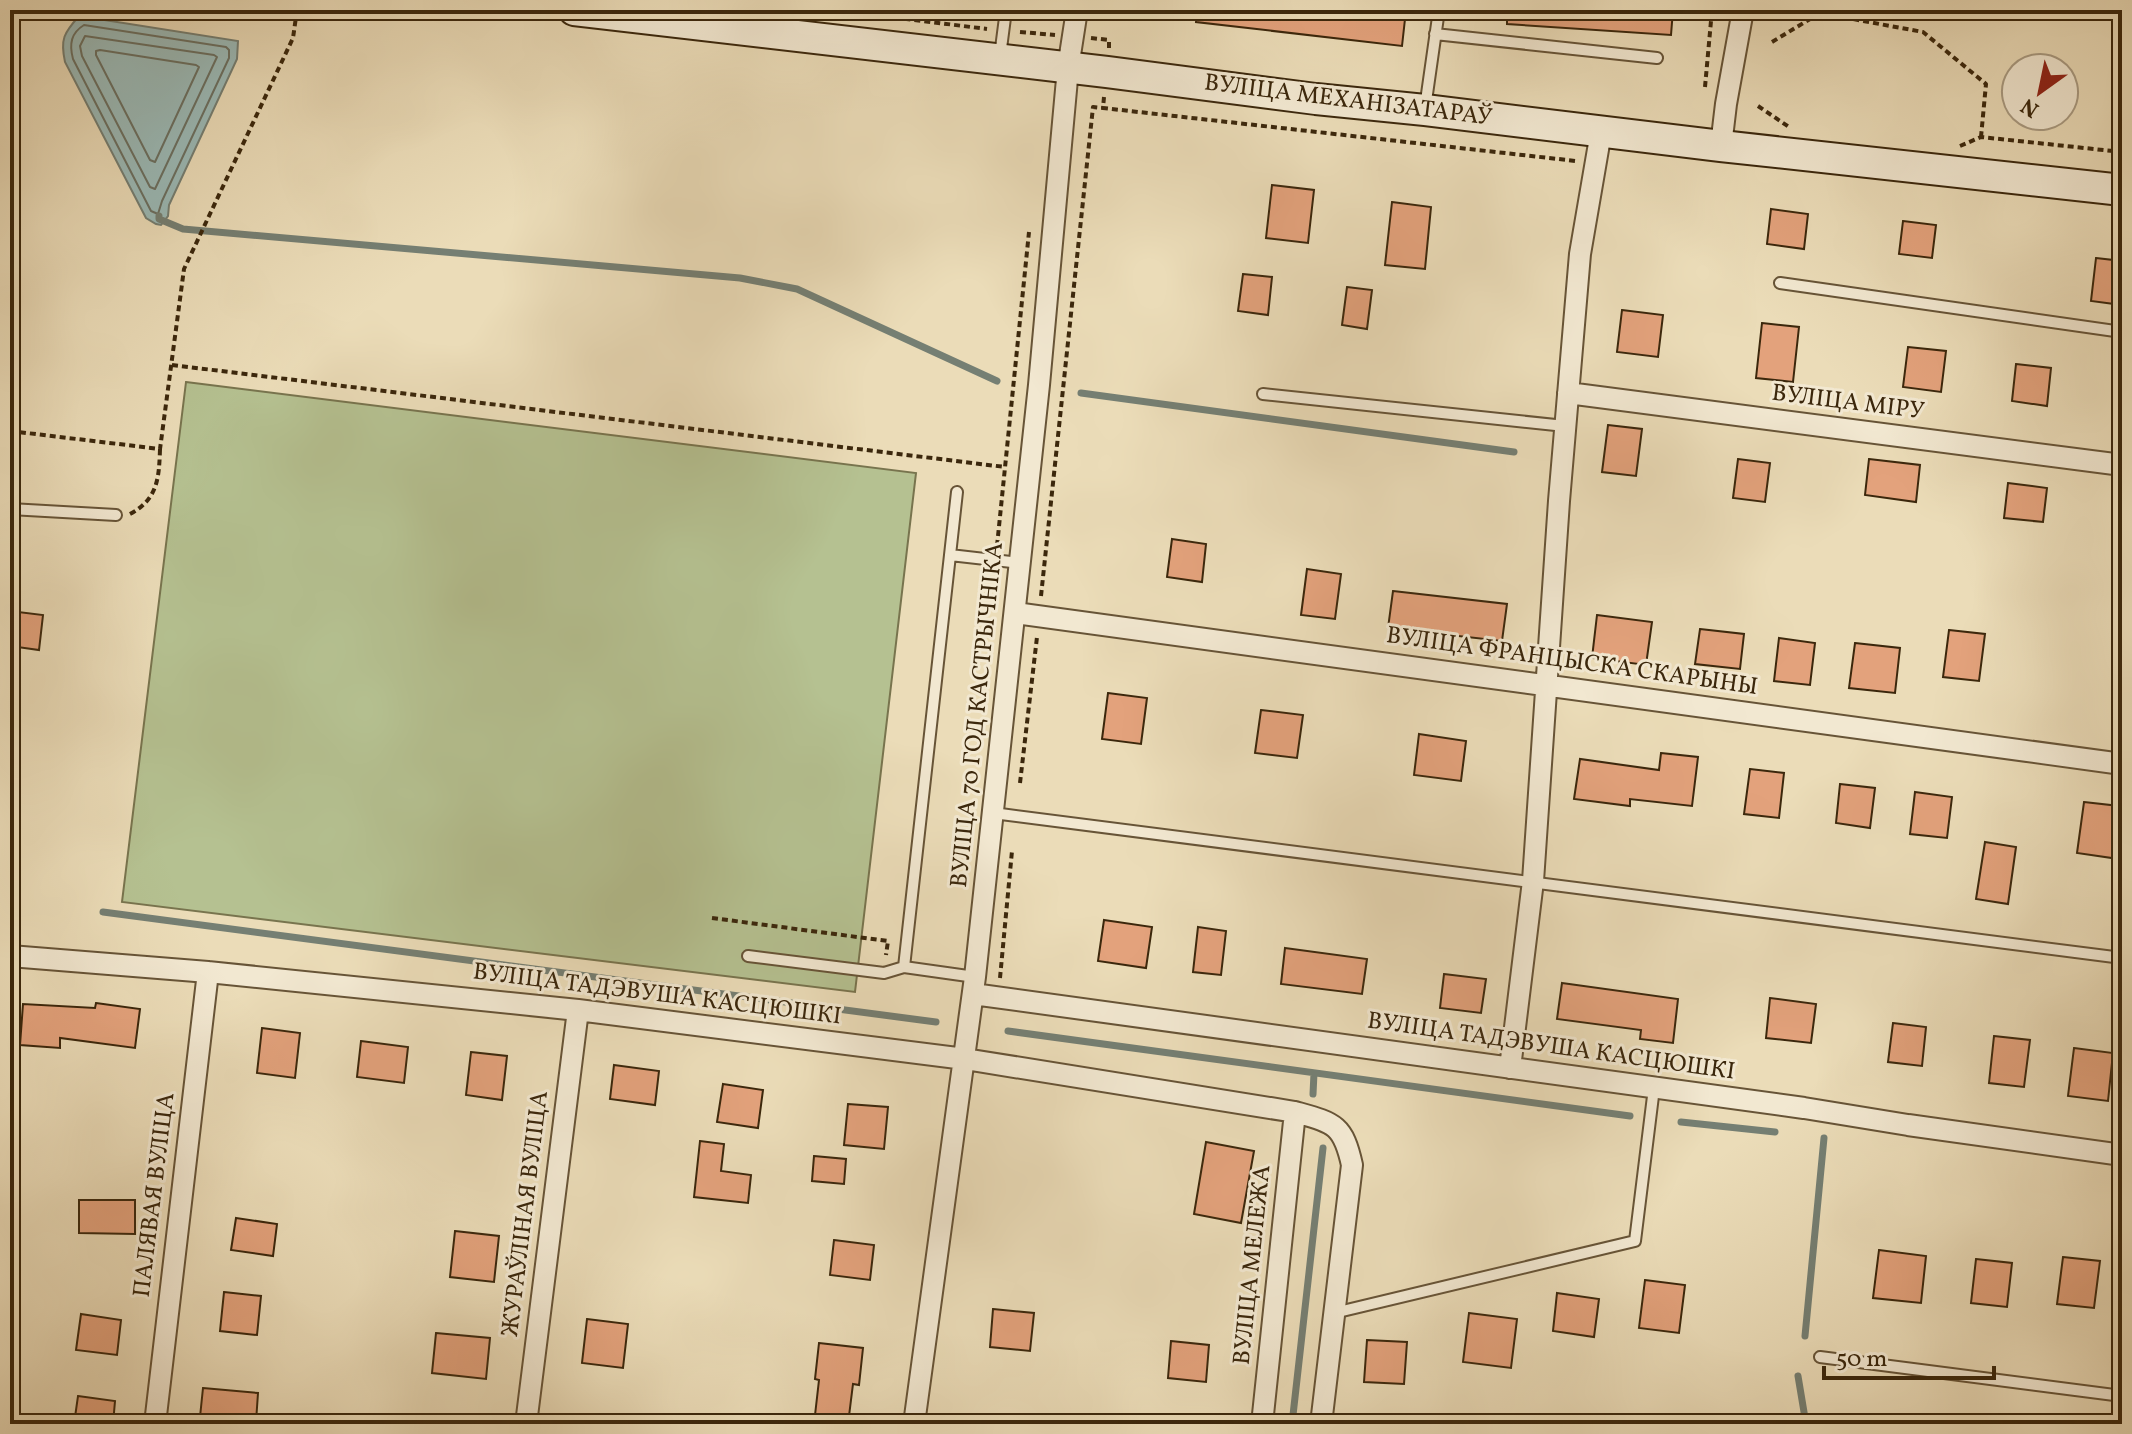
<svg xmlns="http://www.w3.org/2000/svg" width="2132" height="1434" font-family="Vollkorn,serif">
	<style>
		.green { fill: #b5c191; stroke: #78744e; stroke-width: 2 }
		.water { fill: #9bbab7; stroke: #757f73; stroke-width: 2 }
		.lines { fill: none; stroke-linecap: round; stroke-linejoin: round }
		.shore { stroke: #6b7062; stroke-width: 2 }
		.stream { stroke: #757f73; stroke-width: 7 }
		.building { fill: #e3a27c; stroke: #3b270c; stroke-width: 2 }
		.lane-casing { stroke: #675437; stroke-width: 14 }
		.street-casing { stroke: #675437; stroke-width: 24 }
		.secondary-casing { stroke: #3b270c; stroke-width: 34 }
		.path { stroke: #3b270c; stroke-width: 4; stroke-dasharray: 6 4; stroke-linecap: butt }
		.lane { stroke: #f2e8d1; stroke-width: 10 }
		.street { stroke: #f2e8d1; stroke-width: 20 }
		.secondary { stroke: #f2e8d1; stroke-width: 30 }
		.labels { text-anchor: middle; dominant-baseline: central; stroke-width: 6; stroke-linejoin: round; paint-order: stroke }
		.street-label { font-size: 24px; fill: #3b270c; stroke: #f2e8d1 }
	</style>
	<rect width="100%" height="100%" fill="#ebdcb8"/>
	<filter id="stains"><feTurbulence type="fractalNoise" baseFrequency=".0025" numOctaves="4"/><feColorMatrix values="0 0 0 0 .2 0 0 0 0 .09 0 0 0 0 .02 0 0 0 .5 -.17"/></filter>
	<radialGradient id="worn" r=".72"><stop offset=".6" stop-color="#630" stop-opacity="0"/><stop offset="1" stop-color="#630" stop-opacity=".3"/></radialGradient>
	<path class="green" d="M186 382 916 473 855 992 122 902Z"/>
	<path class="water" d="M79 16 238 41 237 59 169 205 168 216 161 225 156 224 146 218 65 62C60 39 64 33 79 16Z"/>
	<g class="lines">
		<path class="shore" d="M84 25 226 47 229 50V58L162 201 158 214 151 211 73 59C69 44 71 33 84 25Z
			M85 36 214 55 217 57 155 189 150 187 82 56 80 46Z
			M100 50 196 65 199 67 155 162 150 160 96 55V51Z"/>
		<path class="stream" d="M159 216V219L183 229 740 278 797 289 997 381
			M1081 393 1514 452
			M103 912 936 1022
			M1008 1031 1630 1116
			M1313 1094 1314 1073
			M1681 1122 1775 1132
			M1805 1336 1824 1138
			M1798 1376 1806 1424
			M1292 1424 1323 1148"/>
	</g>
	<path class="building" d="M1197 10H1406L1402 46 1196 22Z
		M1507 10H1673L1671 35 1507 24Z
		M1272 185 1314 190 1308 243 1266 238Z
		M1392 202 1431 207 1425 269 1385 265Z
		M1771 209 1808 214 1804 249 1767 244Z
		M1903 221 1936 225 1932 258 1899 254Z
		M2096 258 2122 261V305L2091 301Z
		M1243 274 1272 277 1268 315 1238 311Z
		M1347 287 1372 290 1367 329 1342 325Z
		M1622 310 1663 315 1658 357 1617 352Z
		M1762 323 1799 327 1793 382 1756 378Z
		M1908 347 1946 351 1941 392 1903 387Z
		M2016 364 2051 368 2047 406 2012 401Z
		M1608 425 1642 429 1636 476 1602 472Z
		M1738 459 1770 463 1765 502 1733 498Z
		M1869 459 1920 465 1916 502 1865 495Z
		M2008 483 2047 488 2043 522 2004 518Z
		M1172 539 1206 544 1202 582 1167 577Z
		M1307 569 1341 574 1335 619 1301 615Z
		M1393 591 1507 604 1502 641 1388 628Z
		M10 611 43 615 39 650 10 646Z
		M1597 615 1652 622 1646 665 1592 658Z
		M1700 629 1744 634 1740 669 1695 664Z
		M1949 630 1985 634 1979 681 1943 677Z
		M1779 638 1815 643 1810 685 1774 681Z
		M1855 643 1900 648 1895 693 1849 688Z
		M1108 693 1147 698 1141 744 1102 739Z
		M1261 710 1303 715 1297 758 1255 753Z
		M1419 734 1466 741 1461 781 1414 775Z
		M1661 753 1698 757 1692 806 1630 799V806L1574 799 1580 759 1659 770Z
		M1750 769 1784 773 1779 818 1744 814Z
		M1840 784 1875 788 1870 828 1836 823Z
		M1915 792 1952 797 1947 838 1910 834Z
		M2084 802 2119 806 2112 858 2077 853Z
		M1985 842 2016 847 2008 904 1976 899Z
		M1104 920 1152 927 1146 968 1098 961Z
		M1198 927 1226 931 1221 975 1193 972Z
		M1285 948 1367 959 1362 994 1281 984Z
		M1444 974 1486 979 1481 1013 1440 1008Z
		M1562 983 1678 999 1673 1043 1640 1039 1641 1030 1557 1019Z
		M1770 998 1816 1004 1811 1043 1766 1038Z
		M96 1003 140 1009 135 1048 60 1038V1048L20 1045 23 1004 95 1008Z
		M1893 1023 1926 1027 1922 1066 1888 1062Z
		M262 1028 300 1033 295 1078 257 1073Z
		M1994 1036 2030 1040 2024 1087 1989 1083Z
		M361 1041 408 1047 404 1083 357 1077Z
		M2074 1048 2113 1053 2108 1101 2068 1096Z
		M471 1052 507 1056 502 1100 466 1095Z
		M614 1065 659 1071 655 1105 610 1099Z
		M723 1084 763 1090 758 1128 717 1122Z
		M848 1104 888 1107 884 1149 844 1145Z
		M700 1141 724 1144 721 1171 751 1175 748 1203 694 1197Z
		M1206 1142 1254 1151 1241 1223 1194 1214Z
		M814 1156 846 1159 844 1184 812 1181Z
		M79 1200H135V1234L79 1233Z
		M236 1218 277 1224 273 1256 231 1250Z
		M455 1231 499 1236 494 1282 450 1277Z
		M834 1240 874 1245 870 1280 830 1275Z
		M1879 1250 1926 1256 1921 1303 1873 1298Z
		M2063 1257 2100 1261 2094 1308 2057 1304Z
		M1976 1259 2012 1263 2007 1307 1971 1303Z
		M1645 1280 1685 1285 1679 1333 1639 1328Z
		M224 1292 261 1296 257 1335 220 1331Z
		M1557 1293 1599 1299 1594 1337 1553 1331Z
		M993 1309 1034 1313 1030 1351 990 1347Z
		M1469 1313 1517 1319 1511 1368 1463 1362Z
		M81 1314 121 1320 117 1355 76 1350Z
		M587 1319 628 1324 623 1368 582 1363Z
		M436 1333 490 1338 486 1379 432 1373Z
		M1367 1340 1407 1342 1404 1384 1364 1382Z
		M1171 1341 1209 1345 1206 1382 1168 1378Z
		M819 1343 863 1348 859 1385 853 1384 848 1424H814L819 1380 815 1379Z
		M203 1388 258 1393 256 1422 200 1417Z
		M78 1396 115 1401 113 1424H74Z"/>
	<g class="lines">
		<defs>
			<path id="lane" d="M1435 34 1657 58
				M1000 56 1006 10
				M1425 108 1439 10
				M1780 283 2122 332
				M1263 394 1565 426
				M10 509 116 515
				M950 555 957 492
				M993 813 2122 958
				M748 956 884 973 904 967
				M975 977 904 967 950 555 1020 563
				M1334 1313 1635 1241 1654 1088
				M1820 1357 2122 1396"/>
			<path id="street" d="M1721 146 1726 104 1743 10
				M1568 393 2122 465
				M1015 613 2122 764
				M10 956 208 972 578 1010 965 1059 1295 1112C1334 1123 1343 1124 1352 1165L1321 1424
				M973 994 1804 1108 1908 1125 2122 1155
				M1510 1068 1533 881 1559 501 1580 254 1601 132
				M155 1424 208 972
				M526 1424 578 1010
				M914 1424 975 977 1039 385 1068 68 1077 10
				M1262 1424 1295 1112"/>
			<path id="secondary" d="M574 10 1107 72 1316 99 1425 110 1721 146 2122 190"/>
		</defs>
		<use href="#lane" class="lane-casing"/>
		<use href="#street" class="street-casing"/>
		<use href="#secondary" class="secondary-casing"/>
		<path class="path" d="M835 10 987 29
			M1020 32 1055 35
			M1091 38 1109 40V49
			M1772 42 1820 13 1923 32 1986 84 1981 137
			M1705 87 1712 10
			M1104 97 1103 108 1576 161
			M1758 106 1789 127
			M1960 146 1981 137 2122 152
			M172 365 1005 467
			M10 431 160 449 184 269 293 38 297 10
			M130 514C158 499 159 478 160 449
			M997 546 1029 232
			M1041 596 1093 107 1103 108
			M1020 783 1037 637
			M712 918 888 941 886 955
			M1000 978 1012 851"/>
		<use href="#lane" class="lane"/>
		<use href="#street" class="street"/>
		<use href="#secondary" class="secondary"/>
	</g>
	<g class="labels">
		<g class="street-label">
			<text transform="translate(1348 101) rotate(7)">ВУЛІЦА МЕХАНІЗАТАРАЎ</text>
			<text transform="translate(1848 403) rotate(7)">ВУЛІЦА МІРУ</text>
			<text transform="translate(1572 662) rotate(8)">ВУЛІЦА ФРАНЦЫСКА СКАРЫНЫ</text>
			<text transform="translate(978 715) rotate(-84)">ВУЛІЦА 70 ГОД КАСТРЫЧНІКА</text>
			<text transform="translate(657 995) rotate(7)">ВУЛІЦА ТАДЭВУША КАСЦЮШКІ</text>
			<text transform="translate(1551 1047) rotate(8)">ВУЛІЦА ТАДЭВУША КАСЦЮШКІ</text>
			<text transform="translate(155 1195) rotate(-83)">ПАЛЯВАЯ ВУЛІЦА</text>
			<text transform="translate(526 1214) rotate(-83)">ЖУРАЎЛІНАЯ ВУЛІЦА</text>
			<text transform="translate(1253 1265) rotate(-84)">ВУЛІЦА МЕЛЕЖА</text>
		</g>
	</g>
	<rect width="2132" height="1434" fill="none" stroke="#ebdcb8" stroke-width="40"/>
	<rect x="12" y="12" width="2108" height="1410" fill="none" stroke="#3b270c" stroke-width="4"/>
	<rect x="20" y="20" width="2092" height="1394" fill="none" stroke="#3b270c" stroke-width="2"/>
	<g transform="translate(2040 92) rotate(213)"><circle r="38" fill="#f2e8d1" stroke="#a99b82" stroke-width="2"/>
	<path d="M0-6L14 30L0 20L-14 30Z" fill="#8f2418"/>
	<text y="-12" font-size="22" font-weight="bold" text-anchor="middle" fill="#3b270c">N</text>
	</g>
	<path d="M1824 1366v12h170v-12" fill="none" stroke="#3b270c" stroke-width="4"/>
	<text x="1836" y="1366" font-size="24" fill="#3b270c" stroke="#f2e8d1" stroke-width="6" paint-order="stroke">50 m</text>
	<rect width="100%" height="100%" filter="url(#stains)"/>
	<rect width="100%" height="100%" fill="url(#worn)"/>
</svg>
